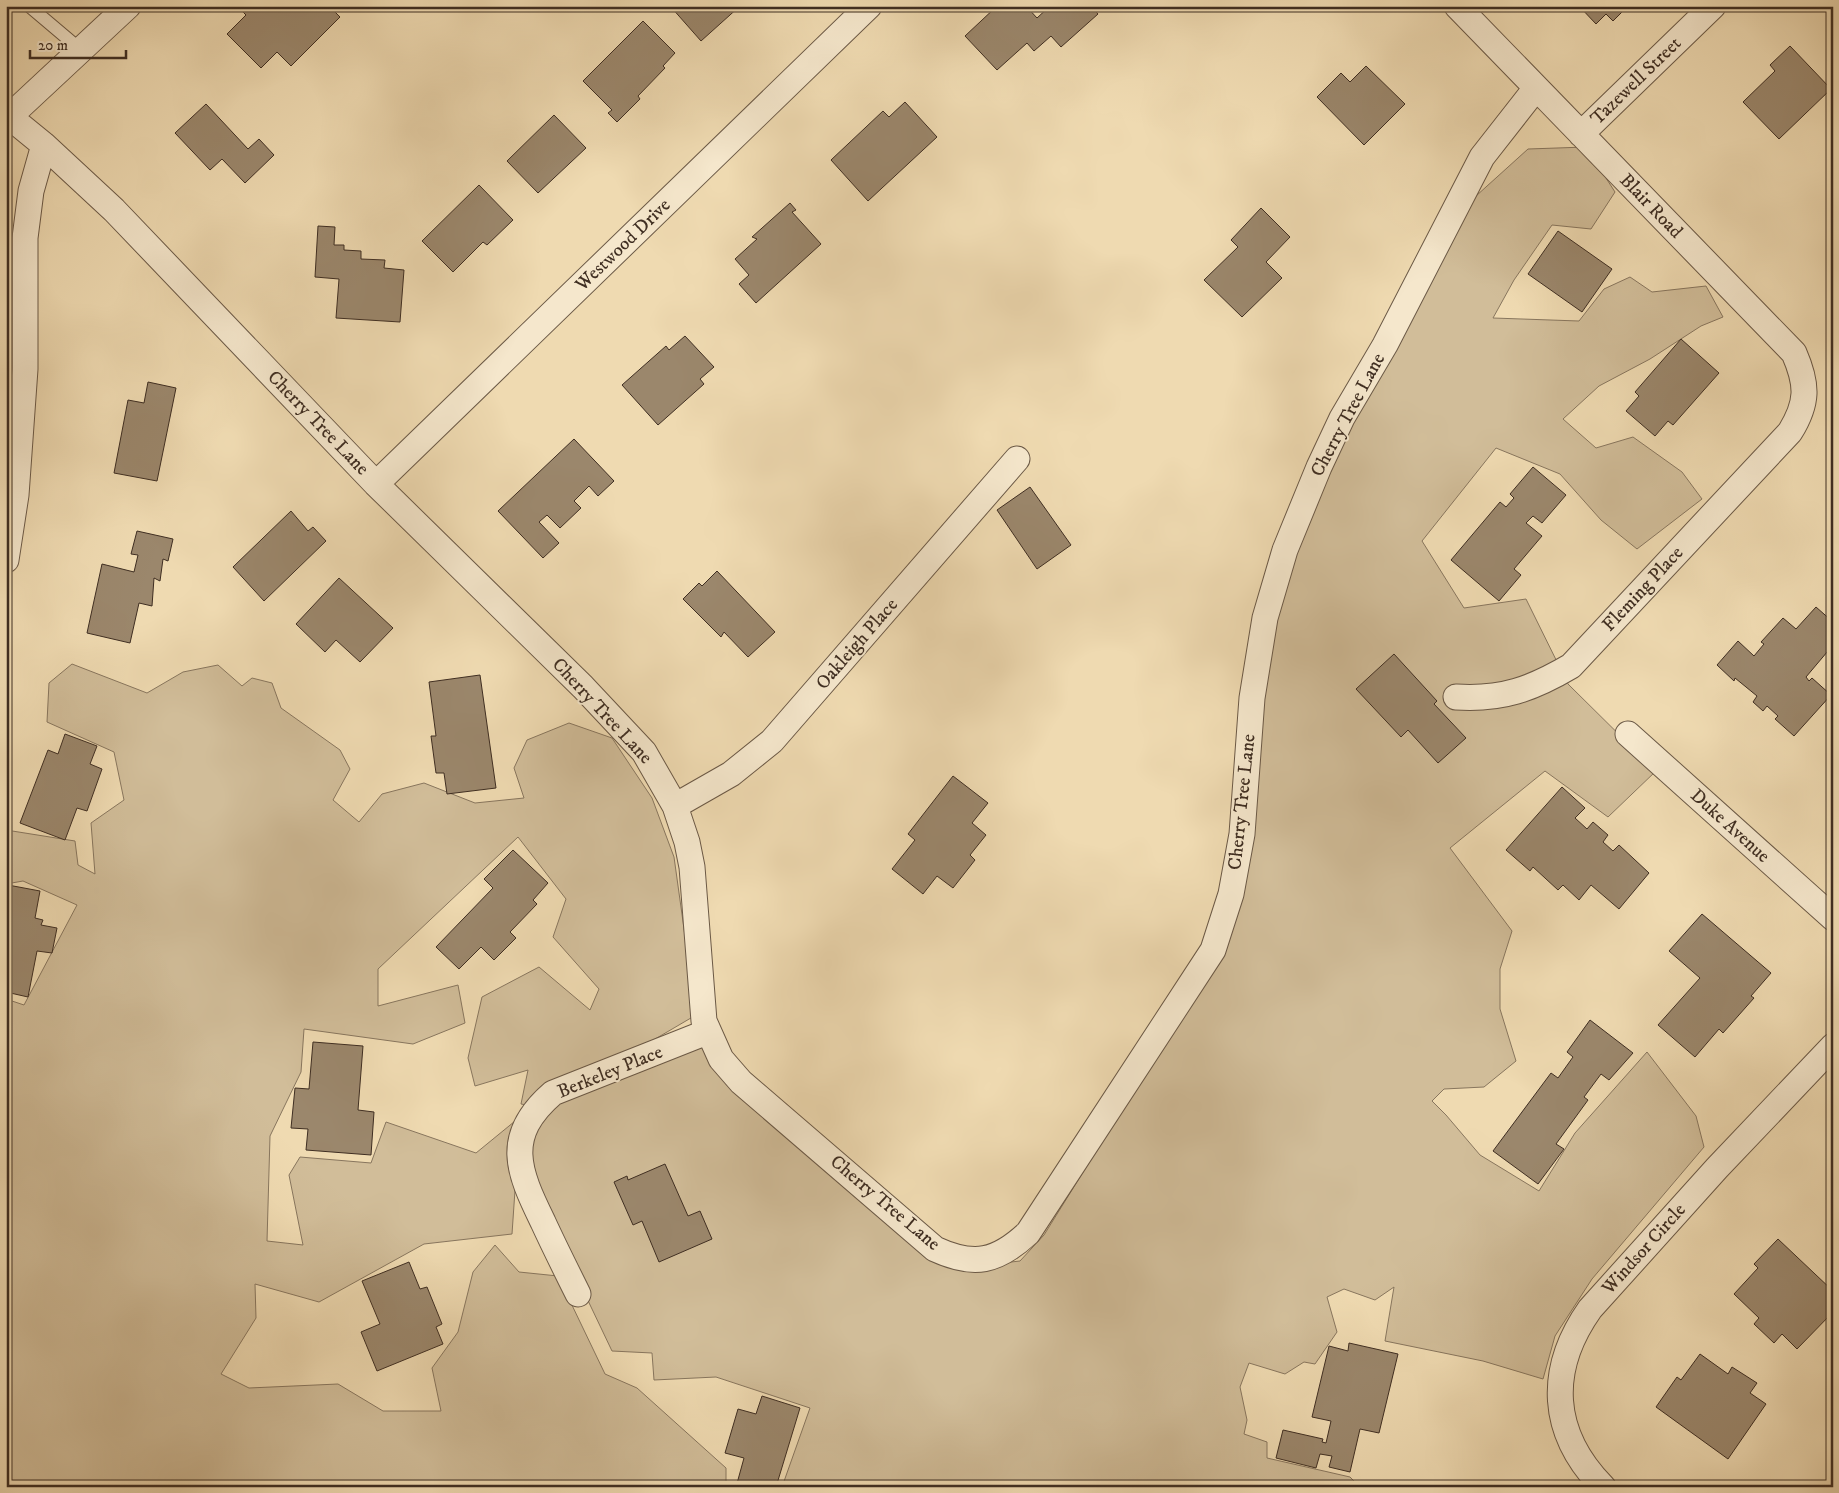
<svg xmlns="http://www.w3.org/2000/svg" width="1839" height="1493" font-family="'IM FELL DW Pica',serif">
	<style>
		.green { fill: #d1bd99; stroke: #88765e }
		.building { fill: #9b876c; stroke: #3f2e22 }
		.lines { fill: none; stroke-linecap: round; stroke-linejoin: round }
		.lane-casing { stroke: #6b5946; stroke-width: 14 }
		.street-casing { stroke: #6b5946; stroke-width: 27 }
		.lane { stroke: #f5e7cc; stroke-width: 12 }
		.street { stroke: #f5e7cc; stroke-width: 25 }
		.labels { text-anchor: middle; dominant-baseline: central; stroke-width: 4; stroke-linejoin: round; paint-order: stroke }
		.street-label { font-size: 19px; fill: #3f2e22; stroke: #f5e7cc }
	</style>
	<rect width="100%" height="100%" fill="#efdab1"/>
	<filter id="stains"><feTurbulence type="fractalNoise" baseFrequency=".004" numOctaves="4"/><feColorMatrix values="0 0 0 0 .2 0 0 0 0 .09 0 0 0 0 .02 0 0 0 .5 -.17"/></filter>
	<radialGradient id="worn" r=".72"><stop offset=".6" stop-color="#630" stop-opacity="0"/><stop offset="1" stop-color="#630" stop-opacity=".3"/></radialGradient>
	<path class="green" d="M1586 147 1615 192 1591 229 1552 225 1514 280 1493 318 1579 321 1604 289 1630 277 1652 292 1706 286 1723 317 1701 326 1650 359 1599 386 1563 419 1596 448 1633 437 1682 472 1702 499 1637 549 1601 520 1560 474 1496 448 1422 541 1464 608 1526 599 1568 684 1656 771 1608 817 1545 771 1450 848 1512 931 1500 969V1009L1516 1061 1484 1087 1444 1089 1432 1101 1446 1115 1480 1155 1539 1191 1575 1133 1647 1052 1696 1116 1704 1147 1592 1279 1555 1336 1543 1379 1483 1361 1385 1341 1394 1287 1375 1300 1344 1289 1327 1297 1337 1332 1315 1364 1304 1362 1285 1374 1249 1363 1240 1387 1247 1420 1244 1434 1267 1442V1458L1350 1477 1360 1487H782L810 1408 716 1377 654 1380 652 1353 612 1351 532 1183 526 1148 537 1119 560 1097 703 1042 959 1268 1020 1261 1044 1235 1219 953 1271 620 1299 533 1358 402 1476 196 1528 149Z
		M72 664 147 693 183 672 218 665 242 686 252 678 272 683 281 708 340 750 350 769 333 800 359 822 382 794 424 783 475 803 524 798 514 768 527 740 569 723 612 738 652 798 674 857 696 1015 633 1052 532 1106 521 1104 528 1070 475 1086 468 1058 482 997 539 967 590 1010 599 989 553 937 566 899 518 837 378 969V1006L458 985 465 1023 413 1044 304 1029 301 1072 270 1136 267 1241 303 1245 289 1175 300 1157 371 1163 386 1122 476 1153 520 1117 512 1234 424 1244 319 1302 255 1284 256 1318 221 1374 249 1388 338 1384 383 1411H441L432 1368 458 1332 473 1272 495 1245 519 1272 558 1276 605 1374 637 1388 726 1468V1487H6V999L24 1005 77 905 23 881 6 884V830L75 841 78 865 95 874 91 823 124 800 114 752 47 722 49 683Z"/>
	<path class="building" d="M246 6H329L340 17 291 66 277 52 261 68 227 34 246 15 242 11Z
		M672 6H740L701 41 671 7Z
		M997 6H1026L1037 18 1050 6H1091L1098 14 1061 47 1051 36 1034 51 1027 43 997 70 965 36Z
		M1579 6H1628L1613 21 1606 14 1596 24Z
		M643 21 675 53 663 66 665 68 638 96 640 99 617 122 608 113 612 110 583 81Z
		M1790 46 1831 89 1779 139 1743 102 1775 71 1770 65Z
		M1366 66 1405 104 1364 145 1317 97 1341 73 1350 82Z
		M905 102 937 137 868 201 831 160 883 111 889 117Z
		M206 104 248 149 259 139 274 155 245 183 222 159 210 170 175 133Z
		M554 115 586 148 538 193 507 161Z
		M479 185 513 220 487 245 483 242 453 272 422 241Z
		M790 203 796 210 792 212 821 244 756 303 739 284 749 275 735 259 757 239 752 237Z
		M1261 208 1290 237 1266 262 1282 278 1242 317 1204 280 1238 247 1231 240Z
		M318 226 335 227 334 245H344V250L361 251V259L385 260 384 268 404 270 400 322 336 318 339 279 315 277Z
		M1558 231 1612 269 1582 312 1528 274Z
		M685 336 714 367 700 379 704 384 658 425 622 385 666 346 669 350Z
		M1681 339 1719 373 1673 425 1668 421 1655 436 1626 411 1639 396 1635 392Z
		M148 382 176 388 157 481 114 473 128 400 144 403Z
		M574 439 614 481 598 496 589 486 574 501 581 508 560 528 547 515 539 522 559 543 543 558 498 511Z
		M1833 460V470L1828 466Z
		M1533 467 1566 495 1542 523 1533 516 1526 523 1542 536 1514 569 1521 575 1499 601 1451 560 1500 502 1506 507 1514 498 1510 494Z
		M1030 487 1071 545 1037 569 997 510Z
		M291 511 308 531 313 527 326 541 264 601 233 567Z
		M137 531 173 539 168 561 163 559 160 581 154 578 152 606 139 603 130 643 87 633 102 564 134 572 138 555 131 554Z
		M717 571 775 632 748 657 724 632 721 637 683 599 699 583 702 586Z
		M339 578 393 628 360 662 336 640 325 652 296 624Z
		M1816 607 1833 622V645L1806 677 1809 681 1812 678 1831 695 1794 736 1775 719 1778 716 1767 706 1763 711 1753 702 1757 696 1735 678 1734 681 1717 665 1738 641 1754 656 1764 644 1761 642 1783 618 1796 629Z
		M1394 654 1437 701 1434 704 1466 738 1438 763 1408 730 1401 737 1356 689Z
		M480 675 496 788 447 794 444 773H436L431 736H436L429 682Z
		M65 734 97 746 90 764 102 769 87 811 77 808 65 840 20 823 48 750 58 754Z
		M953 776 988 803 972 823 986 835 970 855 975 860 953 888 937 876 923 894 892 869 915 840 908 834Z
		M1562 787 1585 808 1575 818 1587 829 1593 822 1608 835 1603 842 1613 851 1619 845 1649 873 1619 909 1591 885 1579 900 1563 885 1558 890 1533 867 1530 871 1506 850Z
		M513 850 548 883 533 900 537 904 510 932 516 938 494 960 481 947 459 969 436 947 493 888 484 879Z
		M8 885 40 891 35 918 43 920 41 925 57 928 52 953 37 951 28 997 6 992Z
		M1702 914 1771 973 1751 996 1754 998 1723 1033 1719 1029 1695 1057 1658 1025 1700 978 1669 951Z
		M1590 1020 1633 1053 1609 1080 1601 1074 1584 1097 1588 1100 1556 1144 1564 1149 1538 1184 1493 1151 1551 1073 1558 1078 1573 1057 1567 1052Z
		M313 1042 363 1046 358 1110 374 1112 371 1155 306 1150 308 1129 291 1128 295 1088 309 1089Z
		M665 1164 688 1216 700 1211 712 1239 659 1262 642 1221 633 1225 614 1182 627 1176 628 1180Z
		M1778 1239 1833 1291V1312L1797 1349 1782 1334 1774 1343 1754 1324 1759 1318 1734 1294 1758 1268 1754 1264Z
		M409 1262 420 1289 427 1287 442 1324 436 1327 443 1344 377 1371 361 1332 380 1324 362 1281Z
		M1349 1343 1398 1354 1379 1433 1360 1429 1350 1472 1329 1467 1332 1456 1320 1454 1316 1468 1276 1458 1283 1430 1323 1439 1322 1442 1326 1443 1331 1421 1312 1417 1329 1346 1348 1351Z
		M1700 1354 1728 1374 1732 1367 1757 1383 1750 1393 1766 1404 1728 1459 1656 1407 1677 1377 1681 1380Z
		M762 1396 800 1408 776 1487H736L744 1458 725 1453 738 1409 756 1414Z
		M509 1483 523 1487H508Z
		M526 1483 539 1487H526Z"/>
	<g class="lines">
		<defs>
			<path id="lane" d="M29 6 81 50"/>
			<path id="street" d="M6 114 44 145 114 210 376 484 583 687 644 752 675 806 687 842 692 867 704 1021 721 1059 741 1082 935 1249C974 1267 997 1262 1028 1233L1213 950 1231 894 1242 834 1252 698 1265 618 1285 550 1319 467 1342 418 1385 345 1482 157 1536 88
				M10 116 128 6
				M1581 134 1713 6
				M376 484 869 6
				M6 560 16 495 25 369V238L31 191 44 145
				M1456 697C1502 700 1532 689 1571 666L1790 432C1808 403 1808 385 1794 353L1457 6
				M1628 734 1833 918
				M675 806 731 774 772 741 1017 459
				M578 1294C566 1270 554 1246 543 1222 518 1171 503 1136 553 1093L707 1032
				M1603 1487C1550 1433 1547 1370 1590 1309L1717 1168 1833 1046"/>
		</defs>
		<use href="#lane" class="lane-casing"/>
		<use href="#street" class="street-casing"/>
		<use href="#lane" class="lane"/>
		<use href="#street" class="street"/>
	</g>
	<g class="labels">
		<g class="street-label">
			<text transform="translate(1636 81) rotate(-44)">Tazewell Street</text>
			<text transform="translate(1651 206) rotate(46)">Blair Road</text>
			<text transform="translate(623 245) rotate(-44)">Westwood Drive</text>
			<text transform="translate(1348 415) rotate(-62)">Cherry Tree Lane</text>
			<text transform="translate(318 423) rotate(46)">Cherry Tree Lane</text>
			<text transform="translate(1643 589) rotate(-47)">Fleming Place</text>
			<text transform="translate(857 644) rotate(-49)">Oakleigh Place</text>
			<text transform="translate(602 711) rotate(47)">Cherry Tree Lane</text>
			<text transform="translate(1242 802) rotate(-84)">Cherry Tree Lane</text>
			<text transform="translate(1730 826) rotate(42)">Duke Avenue</text>
			<text transform="translate(610 1072) rotate(-22)">Berkeley Place</text>
			<text transform="translate(885 1203) rotate(40)">Cherry Tree Lane</text>
			<text transform="translate(1644 1249) rotate(-48)">Windsor Circle</text>
		</g>
	</g>
	<rect width="1839" height="1493" fill="none" stroke="#efdab1" stroke-width="25"/>
	<rect x="8" y="8" width="1824" height="1478" fill="none" stroke="#3f2e22" stroke-width="2.5"/>
	<rect x="12" y="12" width="1814" height="1468" fill="none" stroke="#3f2e22"/>
	<path d="M30 50v8h96v-8" fill="none" stroke="#3f2e22" stroke-width="2.5"/>
	<text x="38" y="50" font-size="15" fill="#3f2e22" stroke="#f5e7cc" stroke-width="4" paint-order="stroke">20 m</text>
	<rect width="100%" height="100%" filter="url(#stains)"/>
	<rect width="100%" height="100%" fill="url(#worn)"/>
</svg>
